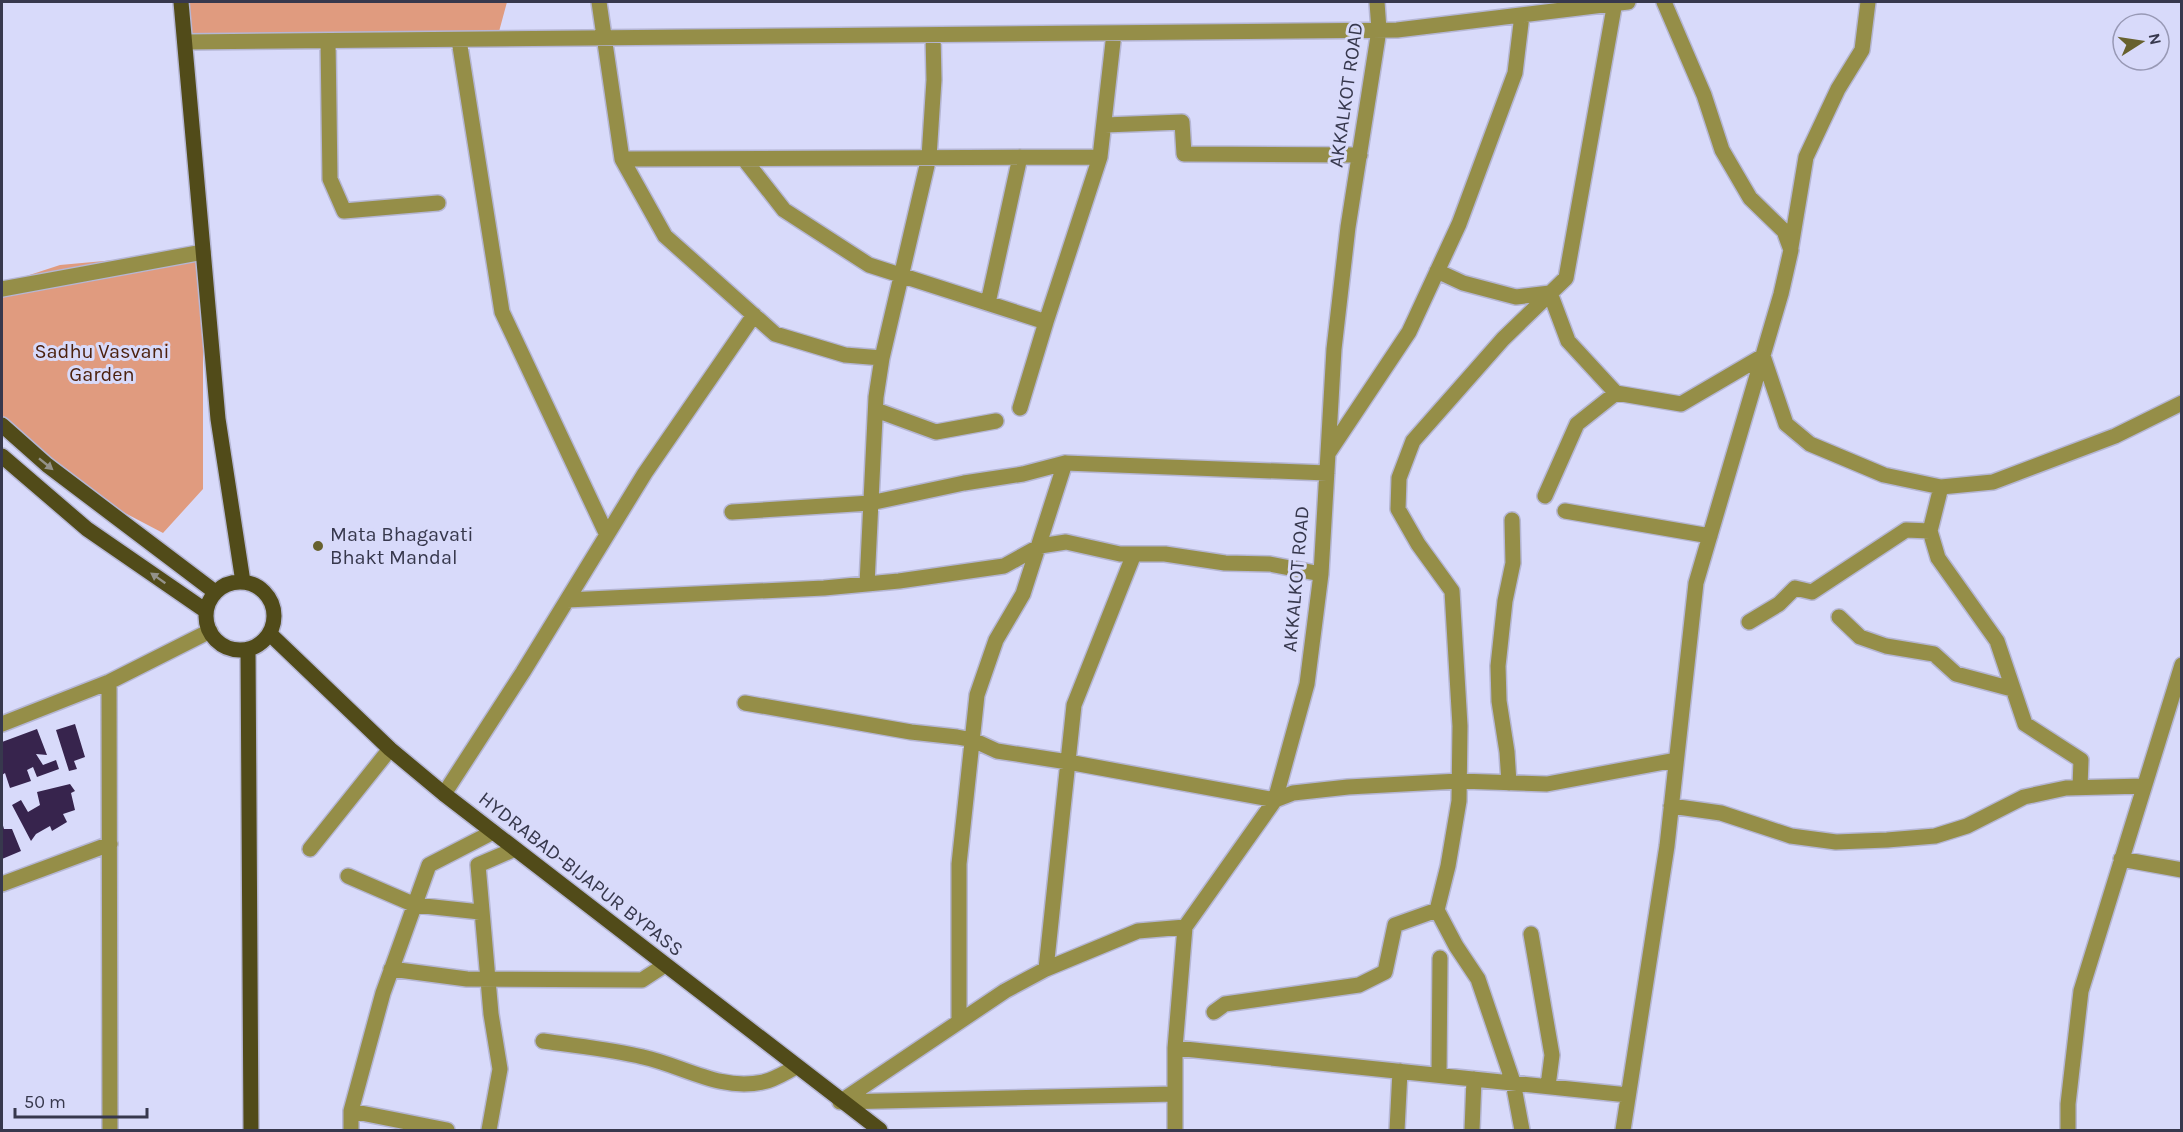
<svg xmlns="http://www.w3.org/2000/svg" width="2183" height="1132" font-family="Karla,sans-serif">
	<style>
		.green { fill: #e09b7f }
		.building { fill: #37244d }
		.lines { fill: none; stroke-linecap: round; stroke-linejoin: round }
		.minor-casing { stroke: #b5b6d4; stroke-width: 18 }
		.major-casing { stroke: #b5b6d4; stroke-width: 18 }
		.minor { stroke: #958e48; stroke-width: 15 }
		.major { stroke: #514b19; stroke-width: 15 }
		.oneway { fill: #94928a }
		.poi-dot { fill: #67612e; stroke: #d8dafa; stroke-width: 2 }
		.labels { text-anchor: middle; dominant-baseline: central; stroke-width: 6; stroke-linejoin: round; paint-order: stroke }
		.street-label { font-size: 20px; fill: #37384d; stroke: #d8dafa }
		.park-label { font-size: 20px; fill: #4b210e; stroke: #d8dafa }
		.poi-label { font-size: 20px; fill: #37384d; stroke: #d8dafa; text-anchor: start }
	</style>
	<rect width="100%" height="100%" fill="#d8dafa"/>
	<path class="green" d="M181 2H507L497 39 185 42Z
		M203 252V489L163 533 102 501 2 419V284L60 265Z"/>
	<path class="building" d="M75 724 85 757 74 761 77 769 69 771 56 730Z
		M37 729 47 755 36 754 43 765 56 760 59 769 37 777 33 767 27 770 31 781 10 788 5 773 2 775V742Z
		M70 784 75 791 71 793 75 810 63 814 67 822 52 831 50 826 36 834 31 841 12 805 21 800 28 812 40 805 37 792Z
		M2 822 4 829H12L21 851 2 859Z"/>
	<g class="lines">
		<defs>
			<path id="minor" d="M599 2 622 159 665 236 775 334 845 355 882 358
				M459 40 502 312 607 535
				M328 41 330 179 344 211 438 203
				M185 42 1397 30 1628 2
				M1105 125 1182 122 1184 154 1360 155
				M622 159 1100 157 1114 33
				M744 159 784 210 869 265 1046 322 1100 157
				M1791 247 1806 157 1838 89 1862 50 1868 2
				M1437 271 1463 283 1516 297 1550 293 1568 341 1616 393 1681 404 1763 356 1786 424 1810 444 1884 475 1941 487 1993 482 2115 436 2182 403
				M2 289 203 252
				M988 303 1020 157
				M1020 408 1046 322
				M876 410 936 432 996 421
				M1329 452 1409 332 1459 224 1515 73 1522 15
				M1941 487 1930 531 1938 558 1997 641 2025 724 2081 760 2080 787
				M1545 496 1577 424 1616 393
				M1565 511 1710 536
				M732 512 870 503 964 483 1023 474 1065 463 1327 473
				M867 584 876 397 882 358 929 157 934 80 933 35
				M567 600 824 588 899 581 1004 566 1040 546 1066 542 1120 554H1165L1225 563 1270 564 1321 574
				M1839 617 1860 637 1886 646 1934 654 1956 674 2012 689
				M1749 622 1779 604 1795 588 1812 592 1906 530 1930 531
				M109 682 110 1130
				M745 703 911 732 957 737 973 740 997 751 1068 762 1275 800 1293 793 1348 787 1459 781 1547 784 1676 760
				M2 724 109 682 210 631
				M1509 783 1507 752 1499 701 1498 666 1505 601 1513 563 1512 520
				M444 794 523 672 645 473 754 315
				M1671 806 1721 813 1791 836 1836 842 1887 840 1935 836 1967 826 2024 797 2066 788 2144 786
				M310 849 390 749
				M2121 859 2182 870
				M348 876 415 905 480 912
				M2 884 110 844
				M1531 934 1552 1055 1548 1086
				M391 969 467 979 642 980 665 965
				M1046 969 1074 705 1134 554
				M1214 1012 1225 1004 1359 985 1385 972 1395 925 1437 910
				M959 1021V864L977 695 996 640 1023 594 1065 463
				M543 1041C576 1046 611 1049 643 1057 684 1066 719 1091 763 1082 774 1080 786 1072 796 1067
				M1175 1048 1628 1095
				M1439 1075 1440 958
				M840 1102 1005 991 1046 969 1138 931 1185 927
				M840 1102 1174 1094
				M351 1111 447 1130
				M351 1130V1111L383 993 429 865 493 832
				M489 1130 500 1069 491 1014 478 865 515 849
				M1175 1130V1048L1185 927 1275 800 1307 684 1321 574 1334 349 1348 227 1379 30 1377 2
				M1397 1130 1400 1071
				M1472 1130 1474 1079
				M1522 1130 1513 1082 1478 979 1456 946 1437 910 1448 866 1459 801 1460 726 1452 591 1418 544 1398 509 1399 478 1413 441 1503 339 1566 278 1615 2
				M1623 1130 1667 846 1696 583 1781 294 1791 250 1784 231 1750 198 1722 150 1704 95 1664 2
				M2068 1130V1104L2081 991 2182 665"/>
			<path id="major" d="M181 2 218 419 243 582
				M2 425 47 465 215 592
				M2 456 87 529 206 611
				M206 616a34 34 0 1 1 68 0a34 34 0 1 1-68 0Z
				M270 634 390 749 444 794 880 1130
				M248 650 251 1130"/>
		</defs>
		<use href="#minor" class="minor-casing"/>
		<use href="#major" class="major-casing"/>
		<use href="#minor" class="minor"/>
		<use href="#major" class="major"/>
	</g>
	<defs><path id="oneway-solid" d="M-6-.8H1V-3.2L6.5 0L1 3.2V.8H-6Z" transform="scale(1.5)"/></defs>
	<g class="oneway">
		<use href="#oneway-solid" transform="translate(46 464) rotate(39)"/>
		<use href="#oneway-solid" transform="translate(158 578) rotate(-145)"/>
	</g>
	<circle class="poi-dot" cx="318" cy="546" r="6"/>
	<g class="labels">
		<g class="street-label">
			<text transform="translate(1346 95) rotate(-82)">AKKALKOT ROAD</text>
			<text transform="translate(1296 579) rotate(-85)">AKKALKOT ROAD</text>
			<text transform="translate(581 874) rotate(38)">HYDRABAD-BIJAPUR BYPASS</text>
		</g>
		<g class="park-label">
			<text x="102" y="351">Sadhu Vasvani<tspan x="102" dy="23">Garden</tspan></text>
		</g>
		<g class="poi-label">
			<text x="330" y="534">Mata Bhagavati<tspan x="330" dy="23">Bhakt Mandal</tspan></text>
		</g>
	</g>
	<rect width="2183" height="1132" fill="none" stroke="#37384d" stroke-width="6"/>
	<g transform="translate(2141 42) rotate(78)"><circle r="28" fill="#d8dafa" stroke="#9899b5" stroke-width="1.5"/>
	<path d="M0-4.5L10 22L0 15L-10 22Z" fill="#67612e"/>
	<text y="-9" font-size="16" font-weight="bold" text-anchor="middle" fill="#37384d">N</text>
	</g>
	<path d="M15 1108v9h132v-9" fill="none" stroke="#37384d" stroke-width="3"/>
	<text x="24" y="1108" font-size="18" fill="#37384d" stroke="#d8dafa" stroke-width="4.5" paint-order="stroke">50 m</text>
</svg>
